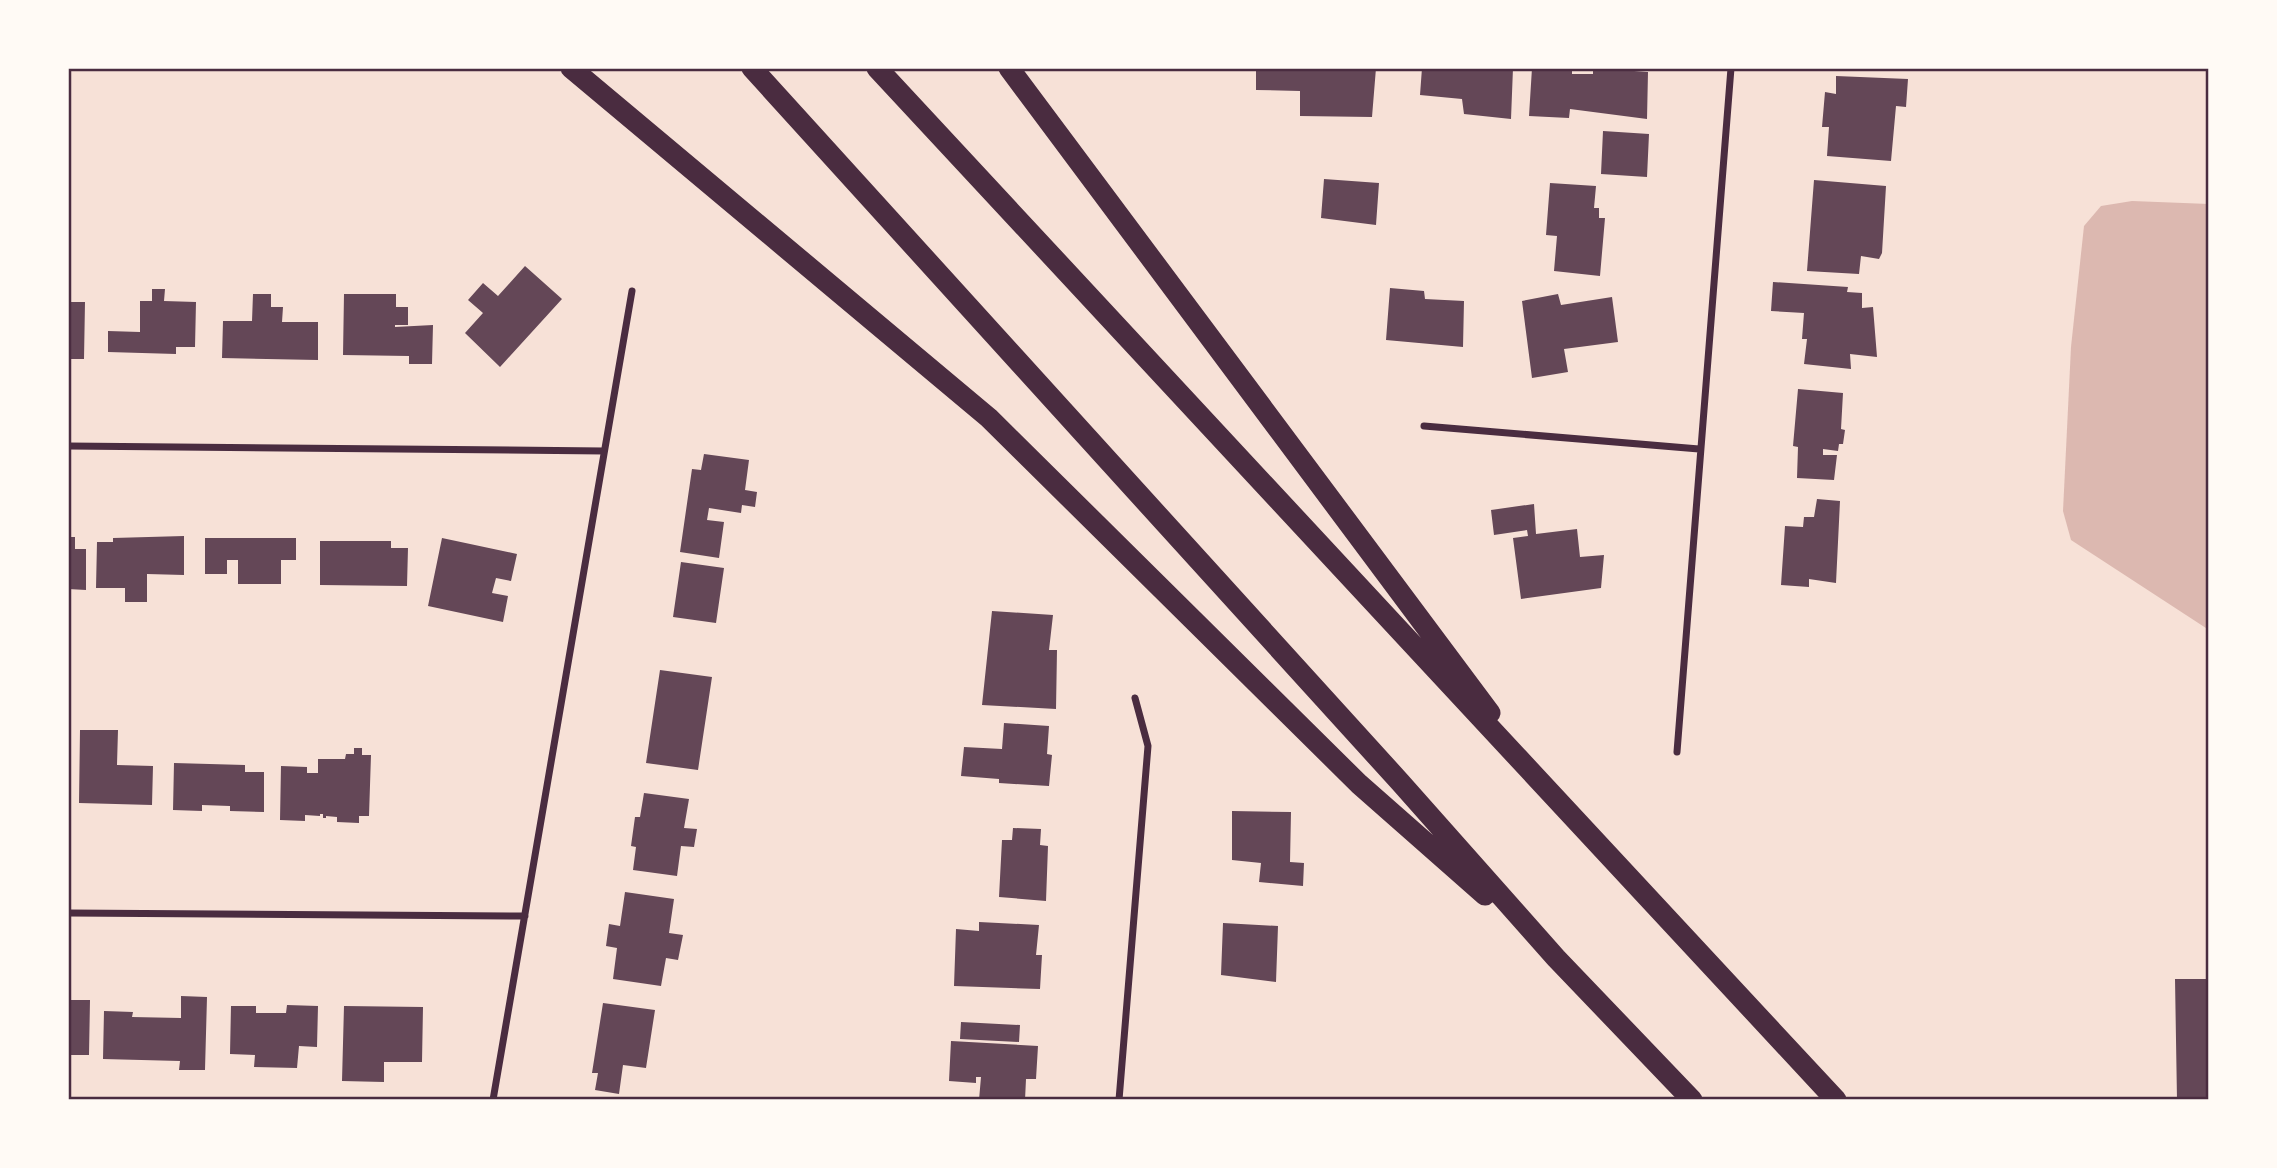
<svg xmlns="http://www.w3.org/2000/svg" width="2277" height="1168" font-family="Karla,sans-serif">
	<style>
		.water { fill: #dcb8b0 }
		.building { fill: #644757 }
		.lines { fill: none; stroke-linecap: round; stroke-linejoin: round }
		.minor { stroke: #4a2c40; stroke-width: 7 }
		.motorway { stroke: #4a2c40; stroke-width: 21 }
		.neatline { fill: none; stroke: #4a2c40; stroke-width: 2.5 }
	</style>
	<rect width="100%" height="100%" fill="#f7e1d7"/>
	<path class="water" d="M2132 201 2209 204V630L2071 540 2063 511 2071 347 2084 226 2101 206Z"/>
	<path class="building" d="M1256 68H1376L1372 117 1300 116V91L1256 90Z
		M1422 68H1513L1511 119 1464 114 1462 99 1420 95Z
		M1532 68H1572V74H1593V68L1648 72 1647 119 1570 109 1569 118 1529 116Z
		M1836 76 1908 79 1906 107 1896 106 1891 161 1827 156 1829 127H1822L1825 92 1836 94Z
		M1603 131 1649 134 1647 177 1601 174Z
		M1324 179 1379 183 1376 225 1321 218Z
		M1814 180 1886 186 1882 253 1879 259 1861 256 1859 274 1807 271Z
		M1550 183 1596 186 1594 208H1599V218H1605L1600 276 1554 271 1557 236 1546 235Z
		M525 266 562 299 500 367 465 333 483 313 468 300 483 283 498 296Z
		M1773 282 1848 287 1847 292 1862 293V308L1873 307 1877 357 1850 354 1851 369 1804 364 1807 339H1802L1804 313 1771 311Z
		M1390 288 1424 291 1425 299 1464 301 1463 347 1386 340Z
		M152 289H165L164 301 196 302 195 347H176V354L108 352V331L140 332V301H152Z
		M253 294H271V307H283L282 322H318V360L222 358 223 321H252Z
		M344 294H396V307H408V325H395V327L433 325 432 364H409V356L343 355Z
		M1558 294 1561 305 1612 297 1618 342 1564 349 1568 372 1532 378 1522 301Z
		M68 302H85L84 359H68Z
		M1798 389 1843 393 1841 429 1845 430 1843 444H1839L1838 451 1823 449V455H1837L1834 480 1797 478 1798 447 1793 446Z
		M704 454 749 460 745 490 757 492 755 507 742 505 741 513 709 508 707 520 724 522 719 558 680 552 692 469 701 470Z
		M1817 499 1840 501 1836 583 1809 579V587L1781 585 1785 526 1803 527 1804 517H1814Z
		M1534 504 1536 534 1577 529 1580 557 1604 555 1601 588 1521 599 1513 538 1528 536 1527 530 1494 535 1491 510Z
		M184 536V575L147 574V602H125V588H96L97 542H113V538Z
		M68 537H75V549H86V590L68 589Z
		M205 538H296V560H281V584H238V560H227V574H205Z
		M442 538 517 554 511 581 496 578 492 593 508 596 503 622 428 606Z
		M320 541H391V548H408L407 586 320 585Z
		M681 562 724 568 716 623 673 617Z
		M992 611 1053 615 1049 650H1057L1056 709 982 705Z
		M660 670 712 677 698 770 646 763Z
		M1004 723 1049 726 1047 754 1052 755 1049 786 999 783V779L961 776 964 747 1002 749Z
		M80 730H118L117 765 153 766 152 805 79 803Z
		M354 748H362V755H371L369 816H359V823L337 822V817L326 816V818H323V814H320V816L305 815V821L280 820 281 766 307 767V773H318V759H345L346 754H354Z
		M174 763 245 765V772H264V812L230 811V806L202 805V811L173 810Z
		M644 793 689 799 684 828 697 829 694 847 681 846 677 876 633 870 636 847 631 846 635 817H640Z
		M1232 811 1291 812 1290 862 1304 863 1303 886 1259 882 1261 863 1232 860Z
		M1013 828 1041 829 1040 845 1048 846 1046 901 999 897 1002 840H1012Z
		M625 892 674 899 669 933 683 935 678 960 666 958 661 986 613 979 617 948 606 946 609 924 620 926Z
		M979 922 1039 925 1036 955H1042L1040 989 954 986 956 929 979 931Z
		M1223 923 1278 926 1276 982 1221 975Z
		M2175 979H2209V1100H2177Z
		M181 996 207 997 205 1070H179L180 1061 103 1059 104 1011 133 1012 132 1017 181 1018Z
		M68 1000H90L89 1055H68Z
		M603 1003 655 1010 646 1068 623 1065 619 1094 595 1090 598 1073H592Z
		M287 1005 318 1006 317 1047 299 1046 297 1068 254 1067 255 1055 230 1054 231 1006H256V1013H286Z
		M344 1006 423 1007 422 1062H384V1082L342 1081Z
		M961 1022 1020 1025 1019 1042 960 1039Z
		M951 1041 1038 1046 1036 1079H1026L1025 1100H979L981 1077H976V1083L949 1081Z"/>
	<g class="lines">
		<path class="minor" d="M1424 426 1699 449
			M68 446 604 451
			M1677 752 1731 68
			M68 913 525 916
			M493 1100 632 291
			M1119 1100 1148 746 1135 698"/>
		<path class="motorway" d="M571 68 989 418 1359 784 1485 895
			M752 68 1400 782 1556 958 1692 1100
			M877 68 1836 1100
			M1009 68 1490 713"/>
	</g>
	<rect width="2277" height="1168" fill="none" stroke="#fffaf5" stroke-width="140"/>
	<rect x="70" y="70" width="2137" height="1028" class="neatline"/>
</svg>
